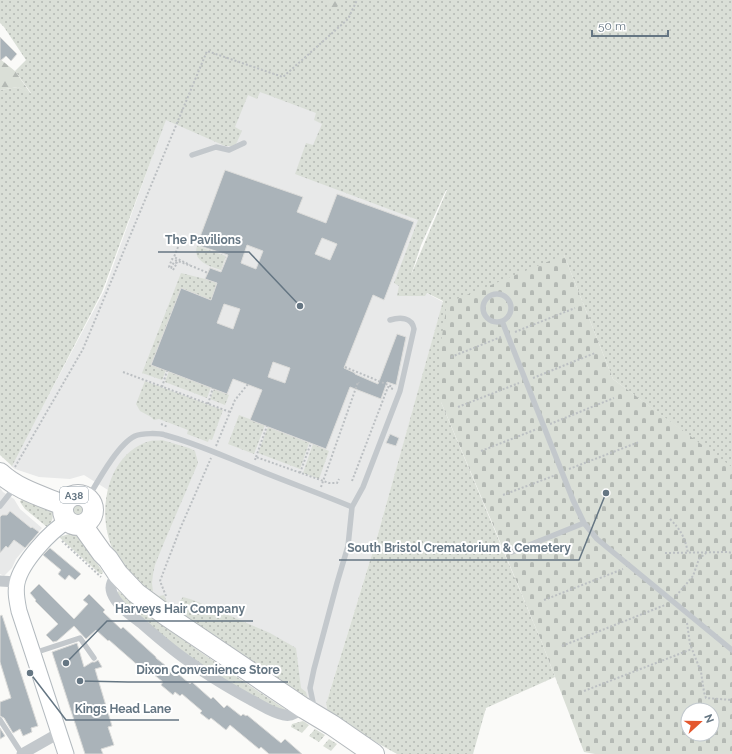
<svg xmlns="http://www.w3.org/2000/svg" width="732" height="754" font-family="Raleway,sans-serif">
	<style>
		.built { fill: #e8e9e9 }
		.grass { fill: url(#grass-dots); fill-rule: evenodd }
		.forest { fill: url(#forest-firs) }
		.cemetery { fill: url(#cemetery-stones); fill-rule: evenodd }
		.building { fill: #aab3b9; stroke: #dcdcda; fill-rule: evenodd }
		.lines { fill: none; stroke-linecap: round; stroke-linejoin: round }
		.secondary-casing { stroke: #b3babf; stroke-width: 17 }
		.highway-casing { stroke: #b4b9bd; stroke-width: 22 }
		.path { stroke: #bbbfc2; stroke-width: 2; stroke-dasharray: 2 2; stroke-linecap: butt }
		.lane { stroke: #c3c8cc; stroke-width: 5.5 }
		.street { stroke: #c3c8cc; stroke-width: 11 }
		.secondary { stroke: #fff; stroke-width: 15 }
		.highway { stroke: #fff; stroke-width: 20 }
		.labels { text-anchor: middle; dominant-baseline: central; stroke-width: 4; stroke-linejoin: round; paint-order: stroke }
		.shield { fill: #fff; stroke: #939fa8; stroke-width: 1 }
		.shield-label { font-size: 10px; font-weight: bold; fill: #657683 }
		.leader { fill: none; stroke: #657683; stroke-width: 1.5 }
		.callout-dot { fill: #657683; stroke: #fff; stroke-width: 1.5 }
		.callout-label { font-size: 12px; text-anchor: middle; font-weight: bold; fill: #657683; stroke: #fff; stroke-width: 4; stroke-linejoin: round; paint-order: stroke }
	</style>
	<defs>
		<pattern id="grass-dots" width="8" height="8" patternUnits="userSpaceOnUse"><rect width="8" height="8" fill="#dadfd7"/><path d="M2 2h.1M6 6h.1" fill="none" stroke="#b4b9b4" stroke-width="1.8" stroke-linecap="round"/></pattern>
		<pattern id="forest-firs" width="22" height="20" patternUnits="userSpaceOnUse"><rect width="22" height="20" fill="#dadfd7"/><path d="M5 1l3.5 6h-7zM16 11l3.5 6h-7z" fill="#b4b9b4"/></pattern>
		<pattern id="cemetery-stones" width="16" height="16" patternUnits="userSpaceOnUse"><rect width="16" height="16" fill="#dadfd7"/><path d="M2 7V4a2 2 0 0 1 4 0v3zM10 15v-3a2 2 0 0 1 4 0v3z" fill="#b4b9b4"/></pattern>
	</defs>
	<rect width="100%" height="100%" fill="#fafaf8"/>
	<path class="built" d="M198 33 400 106 446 120 453 174 421 245 408 283 443 302 376 541 326 704 329 716 171 606 156 600 110 542 106 526 105 513 108 490 84 475 70 479 39 477 15 469 11 466 104 291 160 135Z
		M0 488 3 492 14 499 20 509 42 528 16 559 12 568 4 576 0 574Z"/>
	<path class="grass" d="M0 0H732V468L613 379 564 255 441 402 542 643 555 677 486 708 473 754H397L329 716 326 704 376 541 443 301 427 293 425 296H397L399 286 394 283 418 220 295 174 306 143 313 145 322 124 314 120 316 113 260 92 257 99 248 95 235 127 242 131 236 144 232 146H225L166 120 102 292 12 466 0 455V90L18 87 31 93 15 71 26 60 4 27 0 23ZM446 190H447L411 275 421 245Z
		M197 246 226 256 221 270C209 266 192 261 197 246Z
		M181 273 205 279 217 283 211 300 181 288 151 364 166 370 162 380 142 373Z
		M169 371 211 387 207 398 165 382Z
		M145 381 223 410 212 440 209 439 208 442 187 434 188 430 159 419 154 420 151 417 140 411 136 404Z
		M214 389 229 395 225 405 210 399Z
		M239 415 265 425 254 454 228 444Z
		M268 427 309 443 300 469 258 453Z
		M162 440 189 448 195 451 198 463 163 545 155 565 153 574 152 583 153 592 159 596 164 595 167 602 165 606C155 598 144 591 136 582 131 577 128 570 123 565 120 561 117 557 114 552 96 516 105 454 150 441 154 440 158 441 162 440Z
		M313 444 329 451 319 479 303 473Z
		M25 498 52 511C54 518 52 522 47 527L25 509 20 502V501Z
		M71 510a8 8 0 1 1 16 0a8 8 0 1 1-16 0Z
		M69 534 75 535 80 539 103 572 102 574H100L59 537Z
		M118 591C173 634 230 673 288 711L283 713 194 663 123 604 117 594Z
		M183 597 193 600 270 633 296 648 301 688 306 692 308 700 174 609Z
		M303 721 309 725 302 733 291 727 292 724Z
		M315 729 325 735 319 742 309 736Z
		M329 739 337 744 331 751 323 746Z"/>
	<path class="forest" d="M323 0H341L335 11Z
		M0 59 15 71 31 94 18 87 0 90Z"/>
	<path class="cemetery" d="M564 255 613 379 732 467V754H595L584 752 542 643 491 520 441 402 439 356 447 303ZM688 710H712V734H688Z"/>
	<path class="building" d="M0 37 17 54 11 61 6 56 0 61Z
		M225 170 303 197 297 212 326 223 337 194 414 222 384 300 373 295 344 368 355 373V374L378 384 397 334 406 337 396 385 387 382 381 399 350 387 326 449 250 420 262 390 233 379 227 394 151 365 181 288 211 300 217 283 205 279 210 268 221 272 228 255 197 245ZM322 238 337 244 330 260 315 254ZM247 245 263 251 256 269 241 263ZM224 304 240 309 233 329 217 323ZM273 362 290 368 285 383 268 377Z
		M390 434 399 438 396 446 386 443Z
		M10 511 31 528 32 527 39 532 25 548 14 540 8 548 6 546 0 553V517L2 515H7Z
		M50 548 81 574 75 580 69 575 65 580 58 574 61 570 43 555Z
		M39 584 74 619 88 604 83 600 89 594 105 610 103 612 121 629 123 627 156 657V658L175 673 176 672 190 684 192 682 211 699 213 697 224 708 227 705 241 716 243 714 246 716 247 715 281 743 285 739 302 754H269L261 747 259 749 230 725 226 730 211 718 209 720 200 713 202 711 182 694 180 696 175 692 173 695 161 685 163 682 147 669 145 671 142 669 109 640 108 641 96 630 86 639 74 626 57 641 53 642 46 635 58 624 35 601 36 600 30 593Z
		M2 615 38 726 31 728 32 732 23 736 20 729 13 733 4 718 0 716V702L11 698 0 662V616Z
		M77 643 84 667 92 662H95L98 660 102 667 95 669 112 726 108 727 114 745 101 749 103 754H85L52 652Z
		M0 728 5 736 0 739Z"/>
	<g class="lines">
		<defs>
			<path id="secondary" d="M66 754 19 611C17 601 15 592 17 583 21 563 50 531 68 521"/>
			<path id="highway" d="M0 473C17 489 41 496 63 505
				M63 510a15 15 0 1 1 30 0a15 15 0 1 1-30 0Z
				M82 525 102 553 108 559 118 574 136 593 167 616 302 707 332 725 374 754"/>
		</defs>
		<use href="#secondary" class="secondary-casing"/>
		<use href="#highway" class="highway-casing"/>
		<path class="path" d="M178 247 174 257 190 265
			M194 267 208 273
			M173 270 177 263 174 262 171 268 169 267 172 259 194 267
			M515 332 575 308
			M451 357 501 337
			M345 367 393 387
			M123 372 230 412
			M533 378 595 353
			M162 387 167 371
			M208 404 213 388
			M458 407 519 383
			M161 424 168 427
			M550 424 614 398
			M216 446 235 400 248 384
			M481 451 537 429
			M256 457 267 426
			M255 460 256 457 329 483H337L339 479
			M15 467 83 349 207 51 283 77 348 19 357 0
			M569 469 639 442
			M300 473 311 443
			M352 481 388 387 393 389
			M321 487 358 382 359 383
			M503 495 556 475
			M670 519C681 530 685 538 688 553
			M62 541 101 577
			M665 553 728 552 732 553
			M166 596 160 581 180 529 211 458
			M676 596 693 576 699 559 706 553
			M544 600 623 569
			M687 623 690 644 701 672 704 692 706 698 732 700
			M562 646 665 605
			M584 691 692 649"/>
		<path class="lane" d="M192 155 216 147 229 150 244 143
			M483 308a14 14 0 1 1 28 0a14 14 0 1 1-28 0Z
			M502 321 573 500 584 523 597 539 732 650
			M88 498C98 481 118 444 135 436 142 433 159 433 165 435 195 443 223 456 251 467 284 481 319 493 352 507L363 487 400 391 414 329C412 317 400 317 390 320
			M0 506 15 487
			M512 552 584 523
			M34 653 80 638 94 658
			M314 707 310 688 314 669 337 583 348 546 352 507
			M0 720 22 754"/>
		<path class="street" d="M118 574C113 580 109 585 112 593 117 606 131 615 141 623 158 638 175 653 194 665 212 678 231 689 251 700 261 705 272 713 284 715 292 717 297 713 302 707
			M0 581 17 582
			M22 754 59 733"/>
		<use href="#secondary" class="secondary"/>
		<use href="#highway" class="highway"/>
	</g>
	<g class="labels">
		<rect class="shield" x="60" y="487" width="28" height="16" rx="3"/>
		<g class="shield-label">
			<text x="74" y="495">A38</text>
		</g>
	</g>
	<path class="leader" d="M300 306L249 252H158M606 493L579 560H339M66 663L107 621H253M80 681L128 682H288M30 673L66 720H179"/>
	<g class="callout-dot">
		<circle cx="300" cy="306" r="4"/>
		<circle cx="606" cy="493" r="4"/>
		<circle cx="66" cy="663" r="4"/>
		<circle cx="80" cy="681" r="4"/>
		<circle cx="30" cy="673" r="4"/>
	</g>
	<g class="callout-label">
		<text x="203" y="244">The Pavilions</text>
		<text x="459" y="552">South Bristol Crematorium &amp; Cemetery</text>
		<text x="180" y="613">Harveys Hair Company</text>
		<text x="208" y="674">Dixon Convenience Store</text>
		<text x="123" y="713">Kings Head Lane</text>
	</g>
	<g transform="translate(700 722) rotate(69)"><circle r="19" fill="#ffffff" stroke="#c1c8cd"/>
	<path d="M0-3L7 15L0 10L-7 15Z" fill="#e4572e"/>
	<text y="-6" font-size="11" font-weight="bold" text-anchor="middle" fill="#657683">N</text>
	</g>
	<path d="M592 30v6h76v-6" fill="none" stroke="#657683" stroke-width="2"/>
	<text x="598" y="30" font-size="12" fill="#657683" stroke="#ffffff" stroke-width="3" paint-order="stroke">50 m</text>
</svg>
